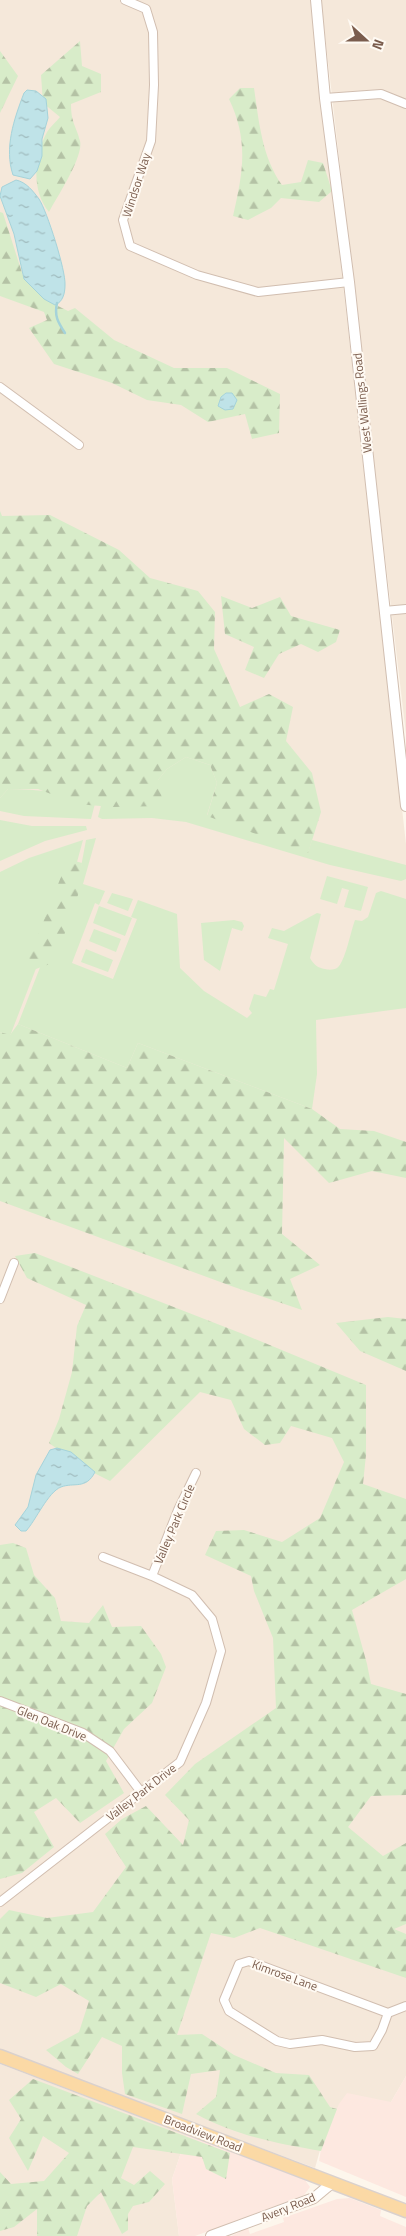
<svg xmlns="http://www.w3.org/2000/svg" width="406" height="2236" font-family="'Titillium Web',sans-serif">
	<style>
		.residential { fill: #f5e8da }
		.commercial { fill: #fde8e0 }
		.grass { fill: #d8ecc9 }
		.forest { fill: url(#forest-firs) }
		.water { fill: url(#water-ripples); stroke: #a5d3da }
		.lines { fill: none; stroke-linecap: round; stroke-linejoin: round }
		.stream { stroke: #a5d3da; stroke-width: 2.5 }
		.minor-casing { stroke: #d1beb0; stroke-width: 10 }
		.tertiary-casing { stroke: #d1beb0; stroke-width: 12 }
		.primary-casing { stroke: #dad1cd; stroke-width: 15 }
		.minor { stroke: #fff; stroke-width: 8 }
		.tertiary { stroke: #fff; stroke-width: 10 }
		.primary { stroke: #fbd9a5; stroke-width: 12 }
		.labels { text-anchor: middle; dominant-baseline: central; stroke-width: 4; stroke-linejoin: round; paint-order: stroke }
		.street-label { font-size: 12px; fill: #7a5c4d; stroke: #fffaf3 }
	</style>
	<defs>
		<pattern id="forest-firs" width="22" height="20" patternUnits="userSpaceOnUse" patternTransform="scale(1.25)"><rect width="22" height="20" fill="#d8ecc9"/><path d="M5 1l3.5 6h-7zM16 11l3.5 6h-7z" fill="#b4c2a5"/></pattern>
		<pattern id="water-ripples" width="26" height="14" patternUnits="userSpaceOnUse" patternTransform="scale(1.25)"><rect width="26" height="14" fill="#bfe3e8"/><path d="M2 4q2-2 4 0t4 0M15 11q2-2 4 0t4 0" fill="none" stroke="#a0bbbe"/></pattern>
	</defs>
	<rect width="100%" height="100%" fill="#fdf6ec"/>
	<path class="residential" d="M0 0H311L406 844V2076L391 2102 322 2143 315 2168 0 2051Z
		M321 0H406V734L376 480Z
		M0 2064 187 2135 172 2179 179 2236H0Z"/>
	<path class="commercial" d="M406 2076V2197L319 2161 322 2143 339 2104 347 2093 391 2102Z
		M187 2135 305 2180 310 2187 304 2195 241 2219 195 2236H179L172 2179Z
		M350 2198 381 2210 380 2216 406 2227V2236H231L248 2228 250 2234 284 2222 283 2218 337 2199Z"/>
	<path class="grass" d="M186 757 210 765 217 783 207 815 308 852 312 840 406 865V879L401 881 330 865 186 822 152 818 102 819 98 817 103 798 158 780 167 769Z
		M8 789C38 789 67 794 97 796L91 819 24 816 0 811V798Z
		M0 820 32 826H86L87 830 45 841 0 861Z
		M96 838 83 884 105 891 99 905 95 903 72 963 113 979 137 919 131 917 138 900 177 914 180 968 204 991 247 1018 252 1013 249 1009 254 994 266 997 270 989 274 990 288 944 268 938 272 928 284 931 317 913 321 914 310 958C314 965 318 968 325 969 328 970 334 970 337 968 345 963 351 930 355 920L362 921 368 917 376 893 381 891 406 899V1008L316 1020 317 1074 312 1109 138 1043 127 1068 18 1024 46 952 78 883 86 840Z
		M83 840 77 862 10 1036 0 1032V872L29 858Z
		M327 876 368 887 361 911 344 907 349 890 342 888 337 904 320 899Z
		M112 893 133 899 128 911 107 903Z
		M99 906 132 918 125 936 93 923Z
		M234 920 242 922 244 926 242 931 232 928 220 971 204 960 201 923Z
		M94 929 121 939 116 952 89 941Z
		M86 949 113 960 108 972 81 962Z"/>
	<path class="forest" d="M80 41 82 66 101 74V92L71 104C71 123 76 125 80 141 84 156 57 197 49 212 31 191 34 156 47 132 50 127 56 122 60 117L43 103 41 75Z
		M0 51 18 76 0 113Z
		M240 88H254C259 122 262 157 282 185L301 182 308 160 323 163 332 191 319 202 281 198 271 208 248 220 233 216C243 172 249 141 229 99Z
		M0 212 3 213 24 279 44 299 68 311 75 308 114 340 174 368H227L280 394 279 433 252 439 245 414 208 422 181 405 147 400 112 383 54 364 29 328 47 320 44 312 0 296Z
		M0 511 2 516 50 515 119 550 150 578 198 591 215 612 214 649 240 707 269 694 293 707 286 741 312 773 321 812 308 853 207 816 217 783 210 765 186 757 167 769 158 780 164 806 112 807 77 804 38 789H8L0 798Z
		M221 596 252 608 280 597 291 616 340 630 336 642 318 652 301 644 279 654 264 678 245 670 254 647 225 634Z
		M68 859 82 863 78 895 55 962 36 969 29 958Z
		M18 1024 127 1068 138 1043 312 1109 340 1129 374 1131 406 1142V1178L372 1171 329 1183 284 1138 282 1234 320 1265 290 1279 302 1310 234 1287 0 1201V1032L10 1035Z
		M35 1253 243 1334 366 1385V1455L363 1484 406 1499V1579L352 1610 367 1664 371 1684 406 1694V1795L371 1796 348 1827 383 1856 406 1843V1924L394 1929 406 1934V1978L260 1928 234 1938 211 1933 177 2035 202 2034 234 2055 276 2073 309 2075 330 2107 337 2109 321 2151C275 2143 237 2136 196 2114L216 2097 220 2070 191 2074 182 2114 125 2094 122 2073V2046L102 2037 78 2074 66 2067 46 2050 79 2032 89 2001 61 1984 36 1997 0 1983V1919L9 1910 47 1918 93 1912 126 1867 105 1834 122 1819 146 1806 183 1845 189 1820 165 1795 195 1764 276 1708 273 1638 254 1591 251 1576 205 1555 216 1531 244 1530 282 1542 320 1518 344 1462 332 1438 291 1426 280 1443 265 1445 244 1429 231 1400 200 1392 110 1481 82 1467 49 1443 59 1419 72 1372 77 1326 86 1305 27 1278 15 1256Z
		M388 1317 406 1319V1371L360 1351 336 1323Z
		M13 1543 26 1548 34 1575 55 1598 61 1621 89 1623 103 1605 112 1627 141 1626 161 1654 166 1667 152 1703 124 1729 106 1761 124 1793 80 1823 56 1798 34 1812 54 1847 22 1873 0 1879V1545Z
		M33 2079 230 2153 226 2179 206 2169 202 2157 133 2147 121 2178 134 2185 150 2171 165 2184 149 2202 133 2206 128 2214V2230L122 2234 101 2192 87 2206 77 2236H37V2209L14 2227 0 2231V2172L11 2184 44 2181 69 2153 43 2136 28 2171 9 2138 21 2119 9 2100Z"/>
	<path class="water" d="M27 90 36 91 46 99 48 118 42 139V156L37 171 30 179 13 175C4 148 14 119 24 93Z
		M16 180C26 182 33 191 39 199 47 211 66 271 65 285 65 293 63 302 55 305L44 299 24 279 14 234 0 196 2 187Z
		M226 393H232L237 400 233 409 225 410 218 406 221 397Z
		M57 1448 71 1452 95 1472C86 1490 74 1482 61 1487 48 1492 36 1520 26 1531H21L15 1525 28 1507 36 1475 50 1450Z"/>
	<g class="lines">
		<path class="stream" d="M57 303C54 316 58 322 65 333"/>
		<defs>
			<path id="minor" d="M125 0 146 9 153 32 154 85 151 141 123 220 130 246 197 275 258 292 349 282
				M325 98 381 94 406 104
				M0 387 79 445
				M384 611 406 609
				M0 1299 14 1263
				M152 1576 178 1510 196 1473
				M0 1701 83 1733 110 1751 141 1792
				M0 1902 180 1762 206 1703 221 1651 212 1619 192 1595 152 1576 103 1557
				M388 2013 249 1961 239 1964 224 2000 229 2011 277 2041 290 2044 322 2040 355 2047 373 2046 382 2030 388 2013 406 2006"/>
			<path id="tertiary" d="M316 0 325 98 349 282 406 806
				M211 2236 314 2198 332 2183"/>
			<path id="primary" d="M0 2056 406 2211"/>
		</defs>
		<use href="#minor" class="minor-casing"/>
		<use href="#tertiary" class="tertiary-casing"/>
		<use href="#primary" class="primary-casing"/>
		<use href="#minor" class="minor"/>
		<use href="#tertiary" class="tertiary"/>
		<use href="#primary" class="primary"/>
	</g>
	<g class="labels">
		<g class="street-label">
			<text transform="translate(136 185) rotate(-72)">Windsor Way</text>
			<text transform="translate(362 403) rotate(-96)">West Wallings Road</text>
			<text transform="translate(174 1524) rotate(-67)">Valley Park Circle</text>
			<text transform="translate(52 1723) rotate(22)">Glen Oak Drive</text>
			<text transform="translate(141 1792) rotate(-38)">Valley Park Drive</text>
			<text transform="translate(285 1975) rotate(20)">Kimrose Lane</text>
			<text transform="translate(203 2133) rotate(21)">Broadview Road</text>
			<text transform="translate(288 2207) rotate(-22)">Avery Road</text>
		</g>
	</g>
	<g transform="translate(366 40) rotate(111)" stroke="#fffaf3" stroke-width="4" paint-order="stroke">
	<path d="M0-4L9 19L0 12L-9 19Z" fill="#7a5c4d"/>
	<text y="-8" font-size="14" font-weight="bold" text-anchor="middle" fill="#7a5c4d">N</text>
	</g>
</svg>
